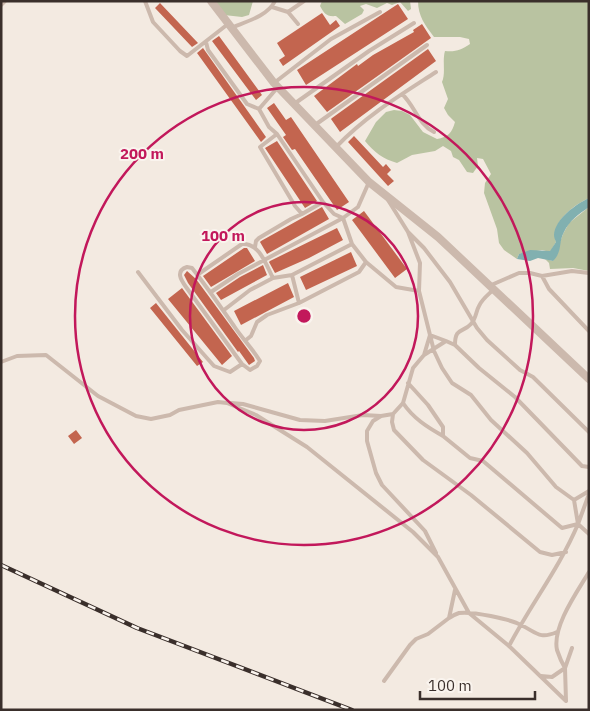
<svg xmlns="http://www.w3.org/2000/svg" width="590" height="711" font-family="'IBM Plex Sans',sans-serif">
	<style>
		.green { fill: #b9c3a1 }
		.water { fill: #81b0b0 }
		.building { fill: #c3654f }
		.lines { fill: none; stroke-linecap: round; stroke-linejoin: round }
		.lane { stroke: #ccb9ad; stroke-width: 4 }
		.street { stroke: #ccb9ad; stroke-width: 8 }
		.rail-casing { stroke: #3a2f2b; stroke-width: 4.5 }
		.rail { stroke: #faf4ee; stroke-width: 2.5; stroke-dasharray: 8; stroke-linecap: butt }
		.ring { fill: none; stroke: #c2185b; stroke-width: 2.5 }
		.centre { fill: #c2185b; stroke: #faf4ee; stroke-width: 2.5 }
		.ring-label { font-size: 15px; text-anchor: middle; font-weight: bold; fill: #c2185b; stroke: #faf4ee; stroke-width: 4; stroke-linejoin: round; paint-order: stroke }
	</style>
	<rect width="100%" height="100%" fill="#f3eae1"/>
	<path class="green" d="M215 1H253L249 15 242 17 224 15Z
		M322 1H410L411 9 408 11 400 2 392 5 387 3 377 8 366 4 360 6 364 10 362 14 345 24 336 16C326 17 324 13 320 6Z
		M418 1H589V198C572 206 551 222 556 242L550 252 542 250 519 254 517 259 504 250 499 243 497 229 484 193 485 183 491 174 483 159 477 158 478 166 473 173 467 172 459 160 453 157 451 151 443 146 435 151 412 155 397 163C383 159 374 152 365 141L376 122 386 112 394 110 402 111 410 115 423 132 437 139C448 137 452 133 455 122L448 115 444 108 448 99 442 82C446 73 442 61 445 51 456 52 461 50 470 44L469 39 460 37H434C425 25 418 16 418 1Z
		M589 207V271L573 268 550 269 549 263 545 259 553 261 563 234 569 223Z"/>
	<path class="water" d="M589 198V207C579 214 569 221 564 232 558 243 563 251 553 261L538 258 530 261 517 259 519 254 530 250 550 251 556 242C555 240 554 237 554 235 555 219 576 204 589 198Z"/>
	<path class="building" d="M160 3 198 43 192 47 155 8Z
		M398 4 408 19 306 85 297 70Z
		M322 13 330 25 336 20 340 26 283 66 279 60 285 56 277 43Z
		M422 24 431 38 327 112 314 96 357 64 358 66 373 55 414 32 413 30Z
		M219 36 262 95 256 100 212 41Z
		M203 48 266 137 261 142 197 53Z
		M428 49 436 61 340 132 331 119 332 118Z
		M274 103 286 120 291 117 349 202 337 210 295 149 292 150 283 137 286 135 267 108Z
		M354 136 383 167 386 164 391 170 387 174 394 181 388 186 348 142Z
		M277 141 317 201 305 208 265 148Z
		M322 207 329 219 267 254 260 242 261 241Z
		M364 211 407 269 395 278 352 220Z
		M337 228 343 240 309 258 275 273 269 262 270 261Z
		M244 248H247L255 261 211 287 203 276Z
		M351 252 357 266 306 290 300 277Z
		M263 265 267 275 221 300 216 293 240 277Z
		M187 271 196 279 254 358 255 361 249 365 239 351 238 352 188 283 184 275Z
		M288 283 294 297 241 325 234 311Z
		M182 288 232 356 222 365 168 299Z
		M156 303 203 362 197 366 150 308Z
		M76 430 82 438 74 444 68 436Z"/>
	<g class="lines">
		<path class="lane" d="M145 1 153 22 180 51 187 56 228 24
			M1 5 5 1
			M272 7 288 12 304 1
			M288 12 298 24
			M231 28C245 22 268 16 275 1
			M206 42 208 50 247 104 259 109 269 127 277 134 260 147 295 206 302 214 323 202
			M274 83 331 39 380 12
			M402 94C415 106 418 124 434 132
			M294 104 369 51 414 23
			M259 109 278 87
			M315 125 427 45
			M277 134 323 202 334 214 343 218 352 244 366 262 396 287 419 291
			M336 147C367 115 399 96 436 72
			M388 200 408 232 420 263 419 291 430 335 424 355
			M408 232 424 248 450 282 477 328 487 340 520 370 533 377 589 432
			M255 247 256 241 259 238 291 219 302 214
			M187 267 192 268C207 287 220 306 234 326 242 338 252 348 260 361L257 366 250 370 242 364 186 287C181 280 175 271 187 267Z
			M138 272 182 330 214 366 230 372 242 364
			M197 275 242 244C260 243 266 265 273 278L250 290 224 310
			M292 275 299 303
			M542 276 549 289 589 331
			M273 278 292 275 352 244
			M489 286 519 273H530L542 276 572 271 589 273
			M493 290C488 295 482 299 479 306 476 311 476 319 471 324 463 333 455 327 455 345L446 341 424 355 413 368 403 403 393 414 392 422 394 430 423 460 471 495 540 552 552 555 566 552
			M211 292 238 274 343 218 358 207 369 182
			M246 340 251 336 257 322 267 315 299 303 359 272 366 262
			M446 341 430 335 434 351 442 368 452 383 471 395 491 420 527 453 556 487 574 500 578 524
			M455 345 479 368 515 397 582 466 589 467
			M1 362 17 356 46 355 98 396 136 416 151 419 170 415 179 410 218 402 227 403 256 415 307 447 413 532 438 557 469 613 509 646 566 701
			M408 383 428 405 443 427V436L470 458 483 461 562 528 578 524 589 494
			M231 403 243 404 300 420 325 421 363 415 381 416
			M403 403C413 418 427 427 443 436
			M393 414 381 416 373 421 367 431V441L376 473 382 485 425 531 436 553
			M574 500 589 491
			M449 618C452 616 456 614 459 613 472 611 510 619 521 625 536 632 539 640 557 632
			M509 646C531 604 560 567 578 524L589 534
			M541 676 552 677 565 668C562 663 559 656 557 650 552 627 577 592 589 572
			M384 681 410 645 416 639 428 634 449 618 455 590
			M566 701 565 668 572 648"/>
		<path class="street" d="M211 1 274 83 369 182 438 237 589 379"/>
		<defs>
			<path id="rail" d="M1 565 137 628 352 710"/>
		</defs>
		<use href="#rail" class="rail-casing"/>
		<use href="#rail" class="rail"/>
	</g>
	<g class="ring">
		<circle cx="304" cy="316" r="114"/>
		<circle cx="304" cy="316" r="229"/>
	</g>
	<circle cx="304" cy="316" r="8" class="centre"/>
	<g class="ring-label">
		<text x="142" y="159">200 m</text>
		<text x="223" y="241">100 m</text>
	</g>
	<rect width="590" height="711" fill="none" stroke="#3a2f2b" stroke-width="5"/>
	<path d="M420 691v8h115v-8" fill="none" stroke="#3a2f2b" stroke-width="2.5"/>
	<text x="428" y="691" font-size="15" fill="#3a2f2b" stroke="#faf4ee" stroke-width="4" paint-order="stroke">100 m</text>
</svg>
